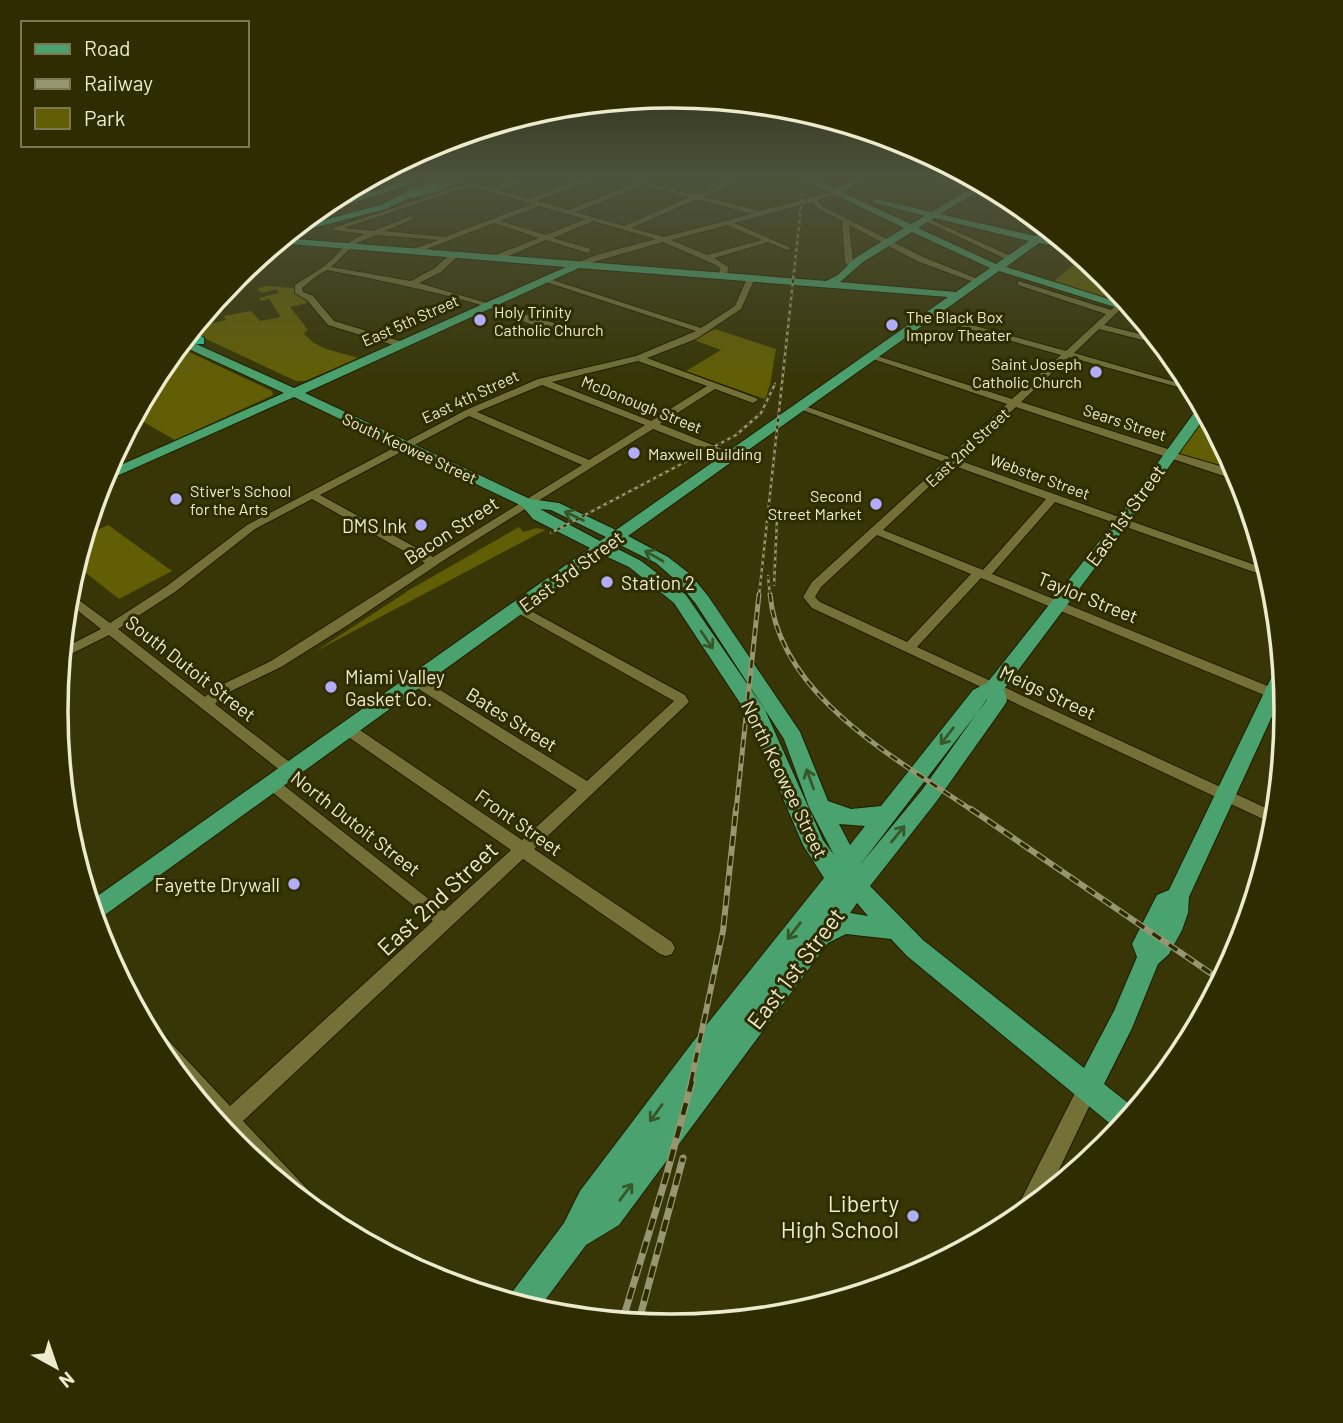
<svg xmlns="http://www.w3.org/2000/svg" width="1343" height="1423" font-family="Barlow,sans-serif">
	<style>
		.green { fill: #625e06 }
		.lines { fill: none; stroke-linecap: round; stroke-linejoin: round }
		.minor-casing { stroke: #1f1d00; stroke-width: 2 }
		.major-casing { stroke: #1f1d00; stroke-width: 2 }
		.highway-casing { stroke: #1f1d00; stroke-width: 2 }
		.minor { fill: #737137; fill-rule: evenodd }
		.major { fill: #4aa36f; fill-rule: evenodd }
		.highway { fill: #2ec595; fill-rule: evenodd }
		.rail-far3-casing { stroke: #989670; stroke-width: 2.5 }
		.rail-far2-casing { stroke: #989670; stroke-width: 5 }
		.rail-far1-casing { stroke: #989670; stroke-width: 6 }
		.rail-casing { stroke: #989670; stroke-width: 7 }
		.rail-far3 { stroke: #2e2c00; stroke-width: 2; stroke-dasharray: 3.5; stroke-linecap: butt }
		.rail-far2 { stroke: #2e2c00; stroke-width: 2.5; stroke-dasharray: 8; stroke-linecap: butt }
		.rail-far1 { stroke: #2e2c00; stroke-width: 3.5; stroke-dasharray: 10; stroke-linecap: butt }
		.rail { stroke: #2e2c00; stroke-width: 4.5; stroke-dasharray: 12; stroke-linecap: butt }
		.highway-bridge-casing { stroke: #1f1d00; stroke-width: 11; stroke-linecap: butt }
		.highway-bridge { stroke: #2ec595; stroke-width: 10 }
		.oneway { stroke: #385627 }
		.poi-dot { fill: #b2adf9; stroke: #2e2c00; stroke-width: 2.5 }
		.labels { text-anchor: middle; dominant-baseline: central; stroke-width: 6; stroke-linejoin: round; paint-order: stroke }
		.far-poi-label { font-size: 16px; fill: #ecebcd; stroke: #2e2c00; text-anchor: start }
		.far-street-label { font-size: 16px; fill: #ecebcd; stroke: #2e2c00 }
		.street-label { font-size: 19px; fill: #ecebcd; stroke: #2e2c00 }
		.poi-label { font-size: 19px; fill: #ecebcd; stroke: #2e2c00; text-anchor: end }
		.near-street-label { font-size: 23px; fill: #ecebcd; stroke: #2e2c00 }
		.near-poi-label { font-size: 23px; fill: #ecebcd; stroke: #2e2c00; text-anchor: end }
		.rim { fill: none; stroke: #ecebcd; stroke-width: 3.5 }
	</style>
	<rect width="100%" height="100%" fill="#383607"/>
	<path class="green" d="M1083 257 1107 277 1126 300 1119 307 1053 282Z
		M266 286 294 288 297 294 306 299 307 303 290 307 308 330 304 333C317 351 339 351 358 358L305 381H296L191 332 194 328 206 325 202 318 204 315 210 324 226 320 224 316 251 311 260 321 281 317 269 299 261 301 259 298 279 293 276 289 262 293 257 289Z
		M715 329 776 349 770 385 765 399 686 371 721 350 694 340Z
		M187 351 272 391 273 395 175 440 135 417 160 369 169 358Z
		M1204 409 1240 476 1241 479 1171 453Z
		M108 525 172 571 119 599 76 565 85 536Z
		M519 527 523 532 537 528 545 530 316 651 411 589Z"/>
	<g class="lines">
		<defs>
			<path id="minor" d="M369 179H380L355 186Z
				M519 179H529L500 191 530 199 583 179H593L537 201 568 210 637 183 625 179C649 179 674 194 695 194 709 195 724 179 741 179L703 197 760 211 836 191 838 194 817 200 823 207 923 257 983 281 976 283 917 261 849 225 853 261 857 265 850 267 845 262 842 221 819 209 812 202 734 223 791 248 787 250 768 242 714 258 728 267 727 276 723 278 719 276 720 268 716 265 663 242 576 267V263L596 255 656 239 593 221 553 238 591 249 588 253 546 240 499 260H493V256L539 238 494 223 416 253 413 249 439 240 376 235 355 244 331 267 411 281 435 268 452 252H458V256L441 272 419 283 574 329V333C546 335 508 313 481 305 430 290 379 280 327 270L318 275 302 288 303 292 313 296 334 321 403 342 404 344 400 347 328 325 307 300 295 293V285C305 278 315 273 324 266 342 253 342 243 365 234L333 230V228L468 183 493 189ZM644 185 690 197 624 226 575 212ZM470 186 532 204 445 237 384 231 413 219 411 216 374 231 344 228ZM697 199 752 214 664 237 631 228ZM539 206 586 219 546 235 500 221ZM727 225 762 240 707 255 671 240Z
				M820 179 816 182 813 180V179Z
				M923 218H927L1015 258 1008 260 923 220Z
				M1044 233 1058 236 1063 241 1042 236Z
				M748 276 755 278 741 309 696 339 647 358 756 398 758 400 753 403 715 389 660 424 735 454V458H727L653 429 447 558 351 623 281 667 223 695 215 704 296 767 298 771 296 775H286L109 635 61 659 62 649 101 629 67 602 68 592 110 623 167 586 247 525 466 410 538 379 636 356 696 331 543 281V277L701 328 735 306ZM638 361 707 386 651 421 552 382ZM542 385 645 425 589 460 477 412ZM469 416 582 465 433 557 320 495ZM312 499 425 563 271 661 213 689 205 697 118 629 175 592 255 529Z
				M1018 281 1111 310 1125 298 1128 302 1104 325 1159 339 1163 345 1099 329 1074 353 1192 387 1196 392 1069 357 1021 402 1174 451 1175 453 1220 466 1239 474 1242 482 1016 407 958 460 1269 570 1271 578 1055 502 992 574 1285 693 1286 704 981 578 917 647 1277 813 1276 825 812 608 803 597 812 582 944 462 794 407 802 405 949 457 1007 404 867 357 874 355 1012 399 1061 355 928 317V313L1066 351 1106 314 1018 285ZM952 465 1046 499 983 570 883 530ZM877 535 971 574 907 642 820 602 815 597 821 587Z
				M518 604 685 695 689 702 534 849 672 942 675 948 672 954 666 956 660 954 523 859 243 1121 312 1194 315 1202 312 1209C291 1192 269 1176 249 1157 212 1123 169 1071 144 1024L148 1023 155 1026 230 1106 433 921 267 788 264 784 267 780H277L444 911 511 850 344 734 342 730 344 726H354L522 840 577 790 411 684 409 681 411 678H421L587 781 674 701 514 611 512 608Z
				M1088 1078 1095 1081 1098 1088 1046 1197 1019 1219 1016 1212 1019 1204 1081 1081Z"/>
			<path id="major" d="M803 179H814L834 189 858 179H868L841 192 911 224 925 216 872 202 876 199 931 212 970 189 933 179H950L976 185 981 182 987 186 985 187 1003 194 979 191 940 214 1035 236 1048 228 1054 233 1045 239 1067 244 1075 250 1039 243 1006 267 1131 306 1137 314 999 271 628 536 668 557 690 574 708 596 800 732 828 801 851 809 881 806 973 690 987 683 1117 519 1199 406 1202 405 1207 414 1127 525 1004 689 1007 701 1004 706 936 802 870 886 923 940 1084 1068 1114 1011 1137 957 1132 944 1157 895 1169 890 1274 672 1283 666 1285 688 1189 897 1188 913 1182 930 1169 954 1158 964 1132 1028 1104 1084 1137 1110 1119 1131 907 956 891 939 846 934 828 943 619 1225 586 1245 537 1311 507 1302 510 1295 564 1223 580 1191 692 1043 824 878 803 845 746 712 674 603 629 567 603 555 95 922 89 902 590 548 533 519 522 506 294 397 101 483 105 472 284 393 180 345 185 339 294 388 566 267 277 243 283 238 826 281 838 275 855 258 904 228ZM934 218 1029 241 996 264 918 228ZM912 232 990 268 956 292 840 282 863 262ZM579 268 948 297 616 530 559 503 530 499 305 393ZM540 509 551 510 606 537 600 541ZM618 544 656 563 678 582 696 604 784 739 809 807 834 855 823 840 765 710 686 595 641 561 614 547ZM987 699 922 790 860 865 987 700ZM839 824 865 826 850 845ZM857 903 868 916 850 913Z"/>
			<path id="highway" d="M411 179 420 181 331 210 323 208Z
				M435 179H447L444 182 470 179 440 189 435 186 386 209 286 235 295 228 380 205Z
				M192 330 204 338V344H194L186 337Z"/>
		</defs>
		<use href="#minor" class="minor-casing"/>
		<use href="#major" class="major-casing"/>
		<use href="#highway" class="highway-casing"/>
		<use href="#minor" class="minor"/>
		<use href="#major" class="major"/>
		<use href="#highway" class="highway"/>
		<defs>
			<path id="rail-far3" d="M551 533 736 435 761 413 775 384
				M768 576 770 596
				M774 585 777 519
				M759 596 804 179"/>
			<path id="rail-far2" d="M770 594C779 697 898 759 973 811
				M736 811 759 594"/>
			<path id="rail-far1" d="M971 809 1222 981
				M691 1082 723 931 736 809"/>
			<path id="rail" d="M622 1322 666 1177 692 1081
				M638 1324 683 1158"/>
		</defs>
		<use href="#rail-far3" class="rail-far3-casing"/>
		<use href="#rail-far2" class="rail-far2-casing"/>
		<use href="#rail-far1" class="rail-far1-casing"/>
		<use href="#rail" class="rail-casing"/>
		<use href="#rail-far3" class="rail-far3"/>
		<use href="#rail-far2" class="rail-far2"/>
		<use href="#rail-far1" class="rail-far1"/>
		<use href="#rail" class="rail"/>
		<defs>
			<path id="highway-bridge" d="M411 193 440 186"/>
		</defs>
		<use href="#highway-bridge" class="highway-bridge-casing"/>
		<use href="#highway-bridge" class="highway-bridge"/>
	</g>
	<defs><path id="oneway-shaft" d="M-6 0H5M1.5-3L5.5 0L1.5 3" fill="none" stroke-width="1.6" stroke-linecap="round" stroke-linejoin="round" transform="scale(1.75)"/></defs>
	<g class="oneway">
		<use href="#oneway-shaft" transform="translate(574 516) rotate(-155)"/>
		<use href="#oneway-shaft" transform="translate(654 556) rotate(-150)"/>
		<use href="#oneway-shaft" transform="translate(707 640) rotate(56)"/>
		<use href="#oneway-shaft" transform="translate(947 736) rotate(128)"/>
		<use href="#oneway-shaft" transform="translate(810 779) rotate(-110)"/>
		<use href="#oneway-shaft" transform="translate(898 834) rotate(-51)"/>
		<use href="#oneway-shaft" transform="translate(794 931) rotate(128)"/>
		<use href="#oneway-shaft" transform="translate(656 1113) rotate(126)"/>
		<use href="#oneway-shaft" transform="translate(626 1192) rotate(-53)"/>
	</g>
	<linearGradient id="sky" x2="0" y2="1"><stop stop-color="#1f1e04"/><stop offset="0.47" stop-color="#4d523c"/><stop offset="1" stop-color="#4d523c" stop-opacity="0"/></linearGradient>
	<rect width="1343" height="379" fill="url(#sky)"/>
	<g class="poi-dot">
		<circle cx="480" cy="320" r="7"/>
		<circle cx="892" cy="325" r="7"/>
		<circle cx="1096" cy="372" r="7"/>
		<circle cx="634" cy="453" r="7"/>
		<circle cx="176" cy="499" r="7"/>
		<circle cx="876" cy="504" r="7"/>
		<circle cx="421" cy="525" r="7"/>
		<circle cx="607" cy="582" r="7"/>
		<circle cx="331" cy="687" r="7"/>
		<circle cx="294" cy="884" r="7"/>
		<circle cx="913" cy="1216" r="7"/>
	</g>
	<g class="labels">
		<g class="far-poi-label">
			<text x="494" y="311">Holy Trinity<tspan x="494" dy="18">Catholic Church</tspan></text>
			<text x="906" y="316">The Black Box<tspan x="906" dy="18">Improv Theater</tspan></text>
			<text x="1082" y="363" text-anchor="end">Saint Joseph<tspan x="1082" dy="18">Catholic Church</tspan></text>
			<text x="648" y="453">Maxwell Building</text>
			<text x="190" y="490">Stiver's School<tspan x="190" dy="18">for the Arts</tspan></text>
			<text x="862" y="495" text-anchor="end">Second<tspan x="862" dy="18">Street Market</tspan></text>
		</g>
		<g class="far-street-label">
			<text transform="translate(410 320) rotate(-24)">East 5th Street</text>
			<text transform="translate(470 396) rotate(-25)">East 4th Street</text>
			<text transform="translate(642 404) rotate(22)">McDonough Street</text>
			<text transform="translate(1125 422) rotate(18)">Sears Street</text>
			<text transform="translate(967 447) rotate(-43)">East 2nd Street</text>
			<text transform="translate(410 448) rotate(25)">South Keowee Street</text>
			<text transform="translate(1040 476) rotate(20)">Webster Street</text>
		</g>
		<g class="street-label">
			<text transform="translate(1125 515) rotate(-54)">East 1st Street</text>
			<text transform="translate(451 530) rotate(-33)">Bacon Street</text>
			<text transform="translate(571 571) rotate(-36)">East 3rd Street</text>
			<text transform="translate(1088 597) rotate(22)">Taylor Street</text>
			<text transform="translate(191 668) rotate(38)">South Dutoit Street</text>
			<text transform="translate(1048 692) rotate(25)">Meigs Street</text>
			<text transform="translate(512 719) rotate(32)">Bates Street</text>
			<text transform="translate(785 779) rotate(64)">North Keowee Street</text>
			<text transform="translate(519 822) rotate(35)">Front Street</text>
			<text transform="translate(356 823) rotate(38)">North Dutoit Street</text>
		</g>
		<g class="poi-label">
			<text x="407" y="525">DMS Ink</text>
			<text x="621" y="582" text-anchor="start">Station 2</text>
			<text x="345" y="676" text-anchor="start">Miami Valley<tspan x="345" dy="22">Gasket Co.</tspan></text>
			<text x="280" y="884">Fayette Drywall</text>
		</g>
		<g class="near-street-label">
			<text transform="translate(437 898) rotate(-43)">East 2nd Street</text>
			<text transform="translate(795 968) rotate(-53)">East 1st Street</text>
		</g>
		<g class="near-poi-label">
			<text x="899" y="1203">Liberty<tspan x="899" dy="26">High School</tspan></text>
		</g>
	</g>
	<path d="M0 0H1343V1423H0ZM68 711a603 603 0 1 1 1206 0a603 603 0 1 1-1206 0Z" fill="#2e2c00" fill-rule="evenodd"/>
	<path class="rim" d="M68 711a603 603 0 1 1 1206 0a603 603 0 1 1-1206 0Z"/>
	<rect x="21" y="21" width="228" height="126" fill="#2e2c00" stroke="#7a7852" stroke-width="2"/>
	<rect x="35" y="44" width="35" height="10" fill="#4aa36f" stroke="#7a7852" stroke-width="2"/>
	<text x="84" y="56" font-size="21" fill="#ecebcd">Road</text>
	<rect x="35" y="79" width="35" height="10" fill="#989670" stroke="#7a7852" stroke-width="2"/>
	<text x="84" y="91" font-size="21" fill="#ecebcd">Railway</text>
	<rect x="35" y="108" width="35" height="21" fill="#625e06" stroke="#7a7852" stroke-width="2"/>
	<text x="84" y="126" font-size="21" fill="#ecebcd">Park</text>
	<g transform="translate(56 1367) rotate(140)" stroke="#2e2c00" stroke-width="5" paint-order="stroke">
	<path d="M0-5L12 26L0 18L-12 26Z" fill="#ecebcd"/>
	<text y="-10" font-size="19" font-weight="bold" text-anchor="middle" fill="#ecebcd">N</text>
	</g>
</svg>
